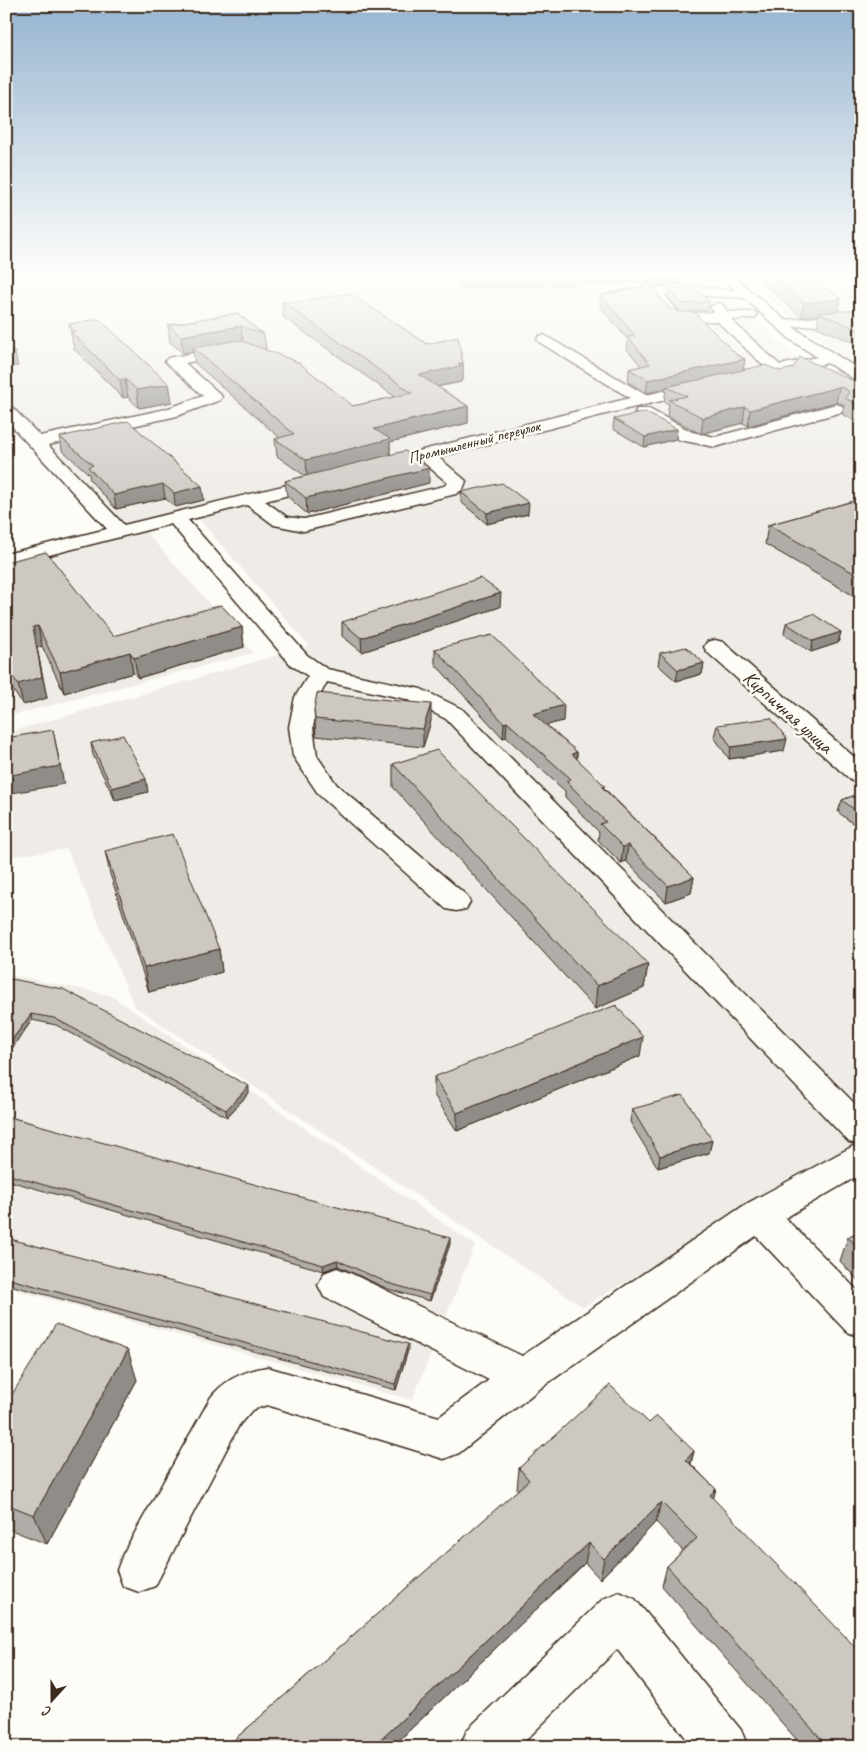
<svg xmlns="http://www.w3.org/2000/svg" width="867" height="1753" font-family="Caveat,sans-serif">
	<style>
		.built { fill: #efece7 }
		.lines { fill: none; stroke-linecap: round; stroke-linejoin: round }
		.minor-casing { stroke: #3b2a1e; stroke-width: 3 }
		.minor { fill: #fdfcf7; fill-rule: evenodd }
		.wall { fill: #b0aca7; stroke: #3b2a1e }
		.shaded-wall { fill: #908c88; stroke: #3b2a1e }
		.building { fill: #cdc8c2; stroke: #3b2a1e }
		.labels { text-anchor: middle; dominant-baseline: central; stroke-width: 5; stroke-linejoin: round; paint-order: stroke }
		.far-street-label { font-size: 16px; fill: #3b2a1e; stroke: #fdfcf7 }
		.street-label { font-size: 20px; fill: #3b2a1e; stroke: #fdfcf7 }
	</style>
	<rect width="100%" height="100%" fill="#fdfcf7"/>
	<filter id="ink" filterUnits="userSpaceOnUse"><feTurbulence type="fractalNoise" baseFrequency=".02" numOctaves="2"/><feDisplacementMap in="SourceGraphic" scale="10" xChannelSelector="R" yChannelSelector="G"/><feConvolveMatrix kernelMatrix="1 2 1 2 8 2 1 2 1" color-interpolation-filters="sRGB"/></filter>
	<g filter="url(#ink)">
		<path class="built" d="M6 272H705L798 360 123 526 6 414Z
			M735 272H861V369L849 363Z
			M813 368 861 391V1146L583 1307 134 1006 67 849 6 857V733L309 646 197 517 622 412Z
			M146 532 253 653 6 717V566Z
			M6 974 110 995 475 1245 412 1400 6 1287Z"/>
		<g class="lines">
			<defs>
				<path id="minor" d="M716 272H729L785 320 861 313V321L793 327 861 371V383L827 363 741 383 736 381 733 378 736 375 766 368 717 321 680 322 670 320 649 294C663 277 715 291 735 290ZM669 294 744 298 791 340 817 357 780 365 731 320 755 318 757 315 755 312H728L722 304 717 303 710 307 714 312 680 314 664 295Z
					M544 335 646 395 702 382 708 384 710 387 708 390 610 413 438 457 466 481 463 489 456 494 304 531 274 525 247 505 188 520 307 655 327 669 421 689 462 709 861 1110V1174L785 1218 861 1294V1337L847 1332 756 1236 538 1390 459 1453 444 1459 267 1405 252 1410 239 1425 155 1586 139 1592 123 1586 117 1570 123 1554 211 1397C225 1379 244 1371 267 1367L439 1417 489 1380 324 1297 318 1285 324 1273 337 1268 350 1273 522 1356 746 1204 857 1144 849 1142 446 719 406 699 327 682 319 697 313 727 317 756 337 785 466 895 470 902 466 909 456 911 446 909 319 795 293 756 289 727 295 697 308 676 291 665 171 524 6 566V554L107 529 6 420V405L12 407 40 436 166 409 203 396 168 364 165 361 168 358 230 346 235 347 237 350 235 353 185 363 220 394 222 397 220 400 177 416 48 445 124 525 323 476 329 477 332 481 329 485 265 501 287 517 304 519 444 486 448 483 422 461 377 472 371 471 368 467 371 463 630 398 539 342 537 339 539 336Z
					M836 404 842 406 844 409 842 412 715 447 680 440 637 415 635 412 637 409H649L692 432 715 437Z
					M715 640 723 642 861 763V783L852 781 707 652 704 647 707 642Z
					M619 1592 635 1599 741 1730 748 1747H693L617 1649 519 1747H460L467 1730 603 1599Z"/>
			</defs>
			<use href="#minor" class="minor-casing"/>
			<use href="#minor" class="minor"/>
		</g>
		<path class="wall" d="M423 272H449V275L426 277Z
			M455 272H682L683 273 682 284 655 287 653 289 670 309 681 312 668 297 669 288 709 302 708 310 682 312 737 355 745 359 743 369 780 371 861 384V424L842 414 844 406 843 404 836 402 748 426 743 423 701 434 667 416 669 404 664 402 666 389 646 393 628 382 629 369 641 366 627 349 628 340 600 306 601 295 644 286V282L462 288Z
			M757 272H840L839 274 810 276 841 299 838 311 861 315V353L857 352 859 345 817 327 819 315 801 317 763 283V277Z
			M282 302 427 344 463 363V379H461V382L437 387 468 406V423L390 442V455L429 483 307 514 287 496 285 481 305 476 277 456 275 439 280 438 195 363 193 351 183 353 170 342 168 325 237 313 264 335 266 350 353 406 395 397 283 317Z
			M69 324 169 384 172 402 139 408 128 397 123 398 74 349Z
			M614 419 677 429 676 439 644 447 613 429Z
			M60 437 204 500 175 507 165 498 116 509 90 480 89 474 62 450Z
			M461 492 528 514 487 524 461 502Z
			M861 499V600L765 544 768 525Z
			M6 562 113 636 242 627 244 647 138 678 133 673 64 693 42 646 37 648 47 698 23 705 6 680Z
			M500 607 362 652 342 636V622Z
			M786 623 841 632 838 643 811 652 784 634Z
			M435 649 563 721 546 725 577 752V759L605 789 694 877 691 893 666 902 626 861 621 863 598 840 599 832 565 797V791L506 737 503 738 435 664Z
			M660 653 704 663 702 674 676 681 658 665Z
			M314 710 431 721 423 747 316 736Z
			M717 725 784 751 729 759 714 737Z
			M91 743 148 792 115 800 93 755Z
			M393 764 648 964 644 988 595 1009 393 787Z
			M861 793V829H860L838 812 842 800Z
			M105 851 219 949 222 972 149 992 110 874Z
			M6 978 249 1093 227 1117 56 1025 32 1020 6 1057Z
			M640 1056 457 1131 434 1095V1077Z
			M632 1109 712 1140 709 1153 658 1168 630 1122Z
			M6 1116 450 1244 430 1301 388 1289 338 1266 324 1271 6 1180Z
			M861 1230V1284L840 1261 848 1237Z
			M6 1238 408 1350 396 1390 6 1284Z
			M137 1380 47 1544 6 1528V1404Z
			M649 1423 694 1451 691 1464 716 1489 713 1499 861 1747H803L662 1586 667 1566 683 1551 656 1522 600 1579 585 1563 392 1747H226L518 1490 517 1489 519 1468Z"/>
		<path class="shaded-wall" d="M683 273 682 284 655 287 648 292 649 281 657 276Z
			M841 299 838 313H819V315L801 317 804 303Z
			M241 326 243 342 193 348V351L183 353 181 336Z
			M15 352 18 366 6 368V354Z
			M745 359 743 371 666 387V389L646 393 648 380Z
			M463 363V379H461V382L419 390V375Z
			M125 379 128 397 123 398 120 380Z
			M169 384 172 402 139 408 137 390Z
			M839 387 836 402 748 426 750 410Z
			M468 406V423L390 442V456L307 477 306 460 374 429Z
			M745 407 743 423 701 434 703 418Z
			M677 429 676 439 644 447 645 437Z
			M429 468V483L307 514 306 498Z
			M163 484 165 498 116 509 114 495Z
			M202 486 204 500 175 507 174 493Z
			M529 503 528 514 487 524V513Z
			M501 593 500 607 362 652 361 638Z
			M38 626 42 646 37 648 47 698 23 705 18 684 33 627Z
			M242 627 244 647 138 678 134 658Z
			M841 632 838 643 811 652 813 641Z
			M130 652 133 673 64 693 60 672Z
			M704 663 702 674 676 681 678 670Z
			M431 704V721L423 747V729Z
			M564 705 563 721 532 729 533 714Z
			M507 722 506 737 503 738 504 723Z
			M53 730 64 784 6 794V776Z
			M787 739 784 751 729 759 731 747Z
			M577 752 576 768 572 754Z
			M146 779 148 792 115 800 112 788Z
			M628 845 626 861 621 863 623 847Z
			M694 877 691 893 666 902 668 886Z
			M219 949 222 972 149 992 144 968Z
			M648 964 644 988 595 1009 597 986Z
			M31 1014 32 1020 6 1057V1048Z
			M643 1037 640 1056 457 1131V1113Z
			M249 1086V1093L227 1117 226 1110Z
			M712 1140 709 1153 658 1168 660 1156Z
			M450 1238V1244L430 1301V1295Z
			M337 1260 338 1266 324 1271 323 1265Z
			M408 1344V1350L396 1390 395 1384Z
			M128 1350 137 1380 47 1544 34 1515Z
			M694 1451 688 1472 686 1460Z
			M716 1489 710 1509V1495Z
			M661 1502 656 1522 600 1579 604 1559Z
			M589 1543 585 1563 392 1747H373Z"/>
		<path class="building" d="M460 272H619L463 277Z
			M645 272H682L683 273 657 276 649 281V284L670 309 681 312H694L737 355 745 359 648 380 629 369 650 364 628 337 635 336 601 295 647 286Z
			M767 272H805L841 299 804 303Z
			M669 288H696L709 302 682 304Z
			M349 293 427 344 458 337 463 363 458 364 461 366 419 375 468 406 374 429 390 439 306 460 275 439 294 434 193 348 239 340 298 362 353 406 412 393 282 302H298Z
			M854 310 861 315V331L819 313Z
			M237 313 264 335 241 326 181 336 168 325Z
			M99 319 169 384 137 390 125 379 120 380 71 332 76 331 69 324Z
			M6 345 15 352 6 354Z
			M800 357 861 384V406L845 398 849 392 846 389 839 387 750 410 745 407 703 418 669 400 687 396 666 387 765 365 780 371 793 368Z
			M645 412 677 429 645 437 614 419Z
			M128 421 202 486 174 493 163 484 114 495 88 467 93 465 60 437Z
			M405 451 429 468 306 498 285 481Z
			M502 483 529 503 487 513 461 492Z
			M861 499V577L768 525Z
			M46 552 113 636 221 605 242 627 134 658 130 652 60 672 38 626 33 627 42 677 18 684 6 667V562Z
			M480 578 501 593 361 638 342 622Z
			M813 614 841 632 813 641 786 623Z
			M492 635 564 705 533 714 577 752 572 754 605 786 602 787 694 877 668 886 628 845 623 847 600 824 606 822 566 781 571 779 507 722 504 723 435 649Z
			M686 647 704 663 678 670 660 653Z
			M317 693 431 704 423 729 315 719 314 710Z
			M771 718 787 739 731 747 717 725Z
			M53 730 60 766 6 776V738Z
			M123 735 146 779 112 788 91 743Z
			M437 750 648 964 597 986 393 764Z
			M861 793V815L842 800Z
			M173 834 219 949 144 968 105 851Z
			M6 978 63 989 249 1086 226 1110 54 1018 31 1014 6 1048Z
			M616 1005 643 1037 457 1113 434 1077Z
			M683 1095 712 1140 660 1156 632 1109Z
			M6 1116 450 1238 430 1295 388 1283 337 1260 323 1265 6 1174Z
			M861 1230V1251L848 1237Z
			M6 1238 408 1344 395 1384 6 1278Z
			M56 1324 128 1350 34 1515 6 1504V1404Z
			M610 1385 649 1423 657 1416 694 1451 686 1460 716 1489 710 1495 861 1653V1747H828L667 1566 697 1538 661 1502 604 1559 589 1543 373 1747H226L529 1480 519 1468Z"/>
	</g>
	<linearGradient id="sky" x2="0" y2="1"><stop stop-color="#96b4d0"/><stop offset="0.53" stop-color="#fefefb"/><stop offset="1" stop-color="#fefefb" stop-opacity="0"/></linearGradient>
	<rect width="867" height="517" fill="url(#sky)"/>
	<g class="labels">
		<g class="far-street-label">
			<text transform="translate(474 442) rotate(-14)">Промышленный переулок</text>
		</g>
		<g class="street-label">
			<text transform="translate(788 712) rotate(42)">Кирпичная улица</text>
		</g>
	</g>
	<rect width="867" height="1753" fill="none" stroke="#fdfcf7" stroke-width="25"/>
	<rect x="12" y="12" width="842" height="1728" fill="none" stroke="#3b2a1e" stroke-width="2" filter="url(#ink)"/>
	<g transform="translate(52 1700) rotate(201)" stroke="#fdfcf7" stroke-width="4" paint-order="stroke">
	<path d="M0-4L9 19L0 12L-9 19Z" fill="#3b2a1e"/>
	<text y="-8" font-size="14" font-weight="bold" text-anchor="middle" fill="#3b2a1e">С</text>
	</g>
</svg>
